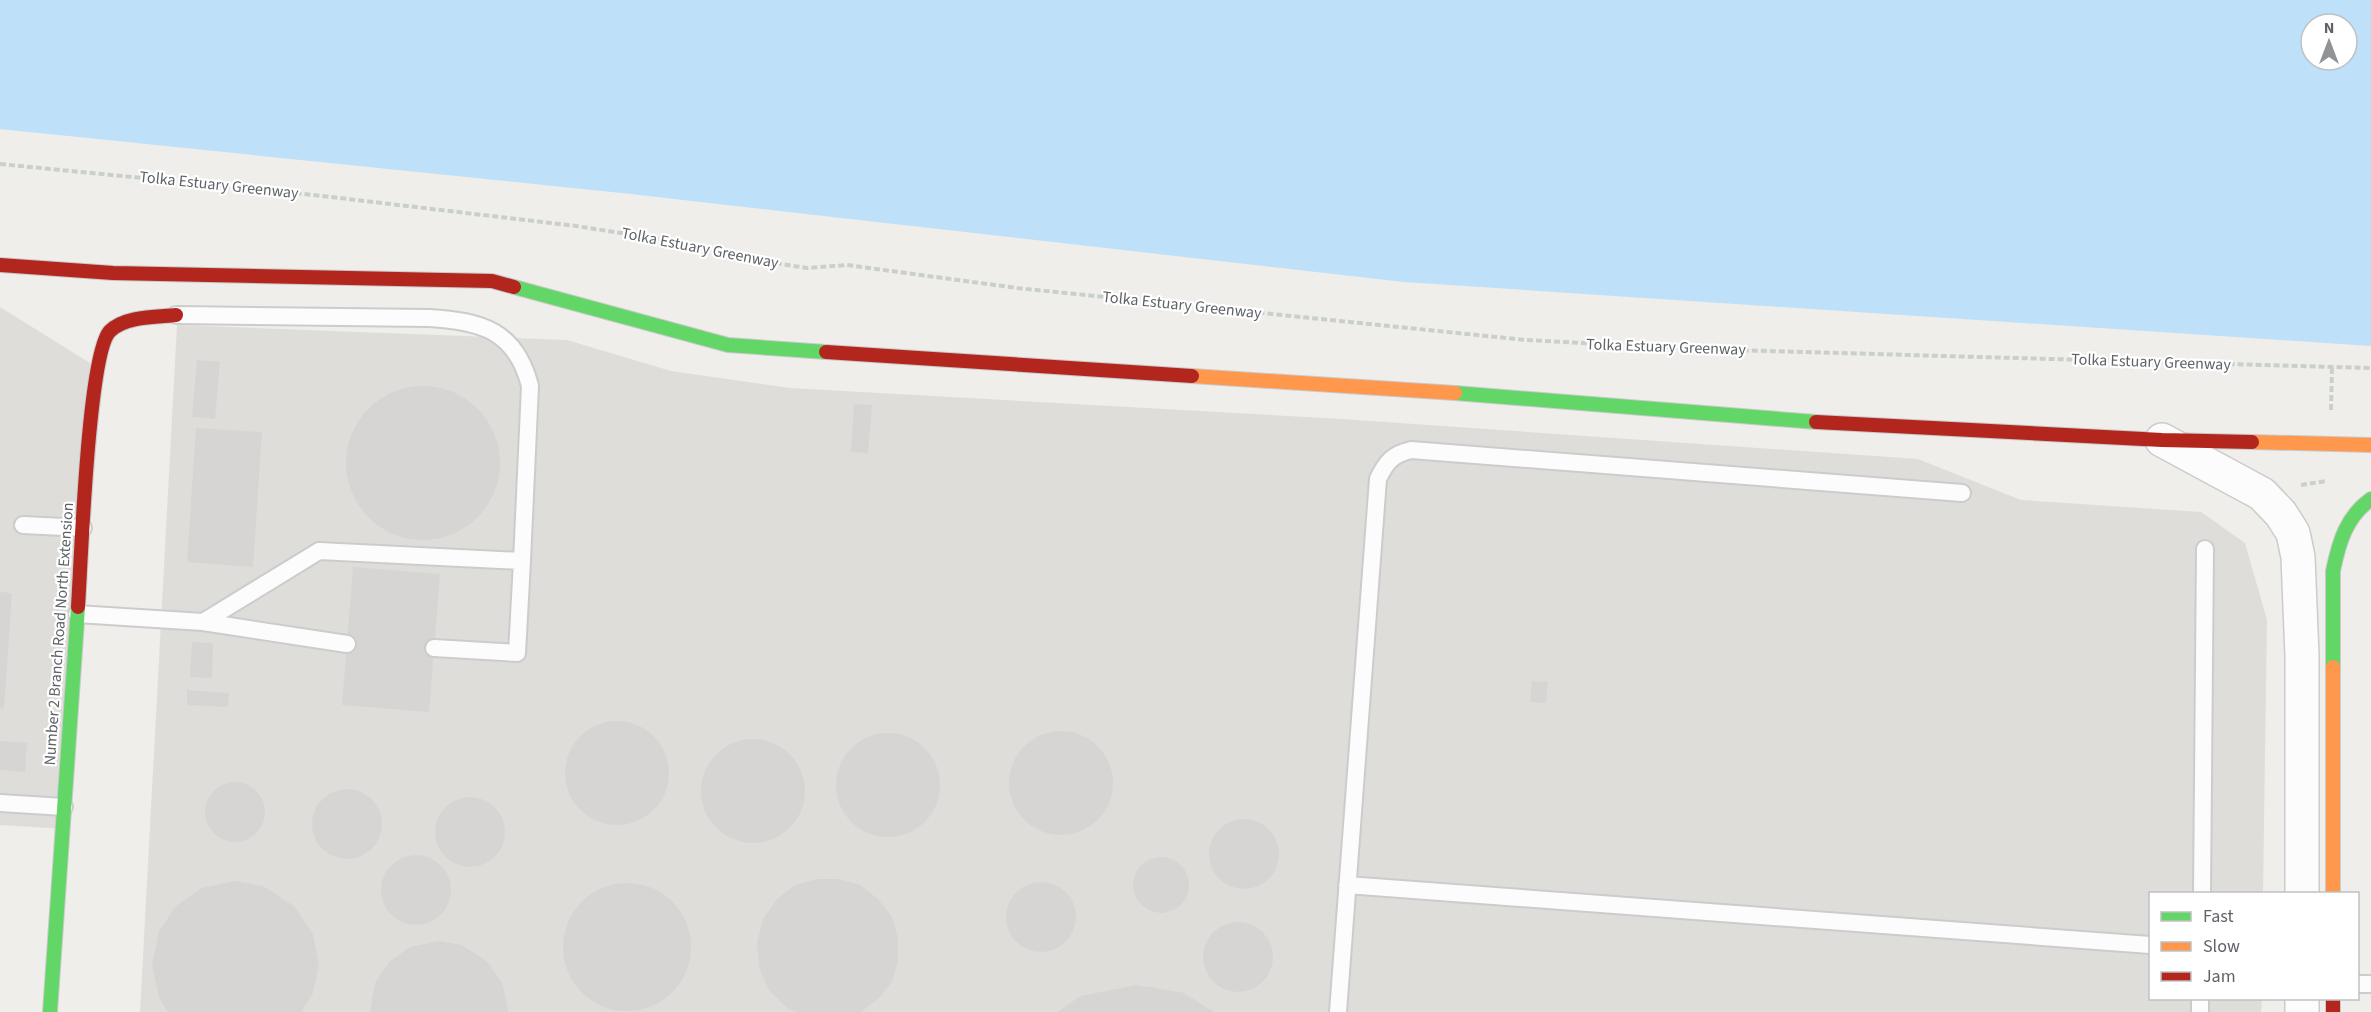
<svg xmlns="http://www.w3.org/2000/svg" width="2371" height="1012" font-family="'Source Sans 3',sans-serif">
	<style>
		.industrial { fill: #dfddda }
		.water { fill: #bfe0f9; fill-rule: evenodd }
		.building { fill: #d6d5d3 }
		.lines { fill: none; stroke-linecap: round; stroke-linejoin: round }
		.lane-casing { stroke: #cbcccc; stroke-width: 20 }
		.street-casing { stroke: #cbcccc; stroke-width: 36 }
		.fast-casing { stroke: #cacacb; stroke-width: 16 }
		.slow-casing { stroke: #cacacb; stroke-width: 16 }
		.jam-casing { stroke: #cacacb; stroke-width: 16 }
		.path { stroke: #cacfcc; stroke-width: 4; stroke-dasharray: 6 3; stroke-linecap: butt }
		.lane { stroke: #fdfcfc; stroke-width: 16 }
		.street { stroke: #fdfcfc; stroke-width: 33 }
		.fast { stroke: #63d668; stroke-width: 14 }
		.slow { stroke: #ff974d; stroke-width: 14 }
		.jam { stroke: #b3261e; stroke-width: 14 }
		.labels { text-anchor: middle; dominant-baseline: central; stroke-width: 4.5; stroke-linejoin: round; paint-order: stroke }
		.street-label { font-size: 16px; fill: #5f6368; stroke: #fff }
	</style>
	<rect width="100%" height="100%" fill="#efeeea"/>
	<path class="industrial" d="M0 307 90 363 65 829 0 825Z
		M177 325 567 340 671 371 790 388 1342 419 1918 459 2021 500 2201 512 2245 543 2267 620 2263 893 2150 894V998L2262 999 2261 1012H140Z"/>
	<path class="water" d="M0 0H2371V346L1404 282 631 194 0 129ZM2311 24H2347V60H2311Z"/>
	<path class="building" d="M197 360 220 362 215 419 192 417Z
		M346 463a77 77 0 1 1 154 0a77 77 0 1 1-154 0Z
		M854 404 872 405 868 453 851 452Z
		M196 428 262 432 253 567 187 562Z
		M353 567 440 574 429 712 342 705Z
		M0 592 12 593 4 709 0 708Z
		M192 642 213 643 212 678 190 677Z
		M1532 681 1548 682 1546 703 1530 702Z
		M187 690 229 693 228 707 187 705Z
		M565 773a52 52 0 1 1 104 0a52 52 0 1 1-104 0Z
		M1009 783a52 52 0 1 1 104 0a52 52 0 1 1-104 0Z
		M836 785a52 52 0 1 1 104 0a52 52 0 1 1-104 0Z
		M701 791a52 52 0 1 1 104 0a52 52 0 1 1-104 0Z
		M0 741 27 743 25 772 0 770Z
		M205 812a30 30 0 1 1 60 0a30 30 0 1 1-60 0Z
		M312 824a35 35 0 1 1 70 0a35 35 0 1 1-70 0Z
		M435 832a35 35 0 1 1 70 0a35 35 0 1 1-70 0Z
		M1209 854a35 35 0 1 1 70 0a35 35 0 1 1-70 0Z
		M381 890a35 35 0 1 1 70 0a35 35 0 1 1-70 0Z
		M1133 885a28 28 0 1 1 56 0a28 28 0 1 1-56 0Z
		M817 879H839L860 885 878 899 892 917 898 938V961L892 982 878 999 861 1012H796L787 1008 769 990 759 968 757 943 763 919 777 899 795 885Z
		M235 881 263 886 294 906 313 934 319 965 313 993 301 1012H168L159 998 152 965 159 931 176 906 201 888Z
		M1006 917a35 35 0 1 1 70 0a35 35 0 1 1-70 0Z
		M563 947a64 64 0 1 1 128 0a64 64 0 1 1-128 0Z
		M1203 957a35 35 0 1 1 70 0a35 35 0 1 1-70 0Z
		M439 941 462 945 488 962 503 985 508 1012H370L375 983 389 962 410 947Z
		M1137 985 1184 993 1214 1012H1058L1080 996Z"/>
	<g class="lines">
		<defs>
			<path id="lane" d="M176 315 429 318C482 321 516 331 530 386L522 561
				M23 525 83 528
				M77 614 203 622
				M347 644 203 622 319 551 522 561 517 653 434 648
				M0 803 64 807
				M1347 885 2150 945
				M2202 894 2205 549
				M2358 984H2371
				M1338 1012 1378 479C1386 462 1393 454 1411 450L1962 493
				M2200 1012V998"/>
			<path id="street" d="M2162 440 2262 494 2281 514 2293 533 2298 557 2302 656V894
				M2302 998V1012"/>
			<path id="fast" d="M514 287 728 345 826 352
				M1455 393 1816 422
				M2333 667V571C2339 542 2346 517 2371 499
				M50 1012 78 607"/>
			<path id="slow" d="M1192 376 1455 393
				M2252 442 2371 445
				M2333 667V894"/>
			<path id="jam" d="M0 265 113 273 492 281 514 287
				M826 352 1192 376
				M1816 422 2162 440 2252 442
				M78 607C81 563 88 353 110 331 125 316 156 317 176 315
				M2333 998V1012"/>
		</defs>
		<use href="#lane" class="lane-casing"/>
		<use href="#street" class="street-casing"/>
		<use href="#fast" class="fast-casing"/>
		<use href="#slow" class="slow-casing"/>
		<use href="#jam" class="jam-casing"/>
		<path class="path" d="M0 164 314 195 576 226 698 245 729 256 807 268 847 265 1017 288 1526 340 1696 349 2371 368
			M2331 410 2332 367
			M2301 485 2326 481"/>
		<use href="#lane" class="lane"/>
		<use href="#street" class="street"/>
		<use href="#fast" class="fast"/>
		<use href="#slow" class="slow"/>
		<use href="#jam" class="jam"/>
	</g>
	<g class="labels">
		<g class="street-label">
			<text transform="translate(219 185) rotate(6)">Tolka Estuary Greenway</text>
			<text transform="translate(700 248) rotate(11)">Tolka Estuary Greenway</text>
			<text transform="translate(1182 305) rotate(6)">Tolka Estuary Greenway</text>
			<text transform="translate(1666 347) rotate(2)">Tolka Estuary Greenway</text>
			<text transform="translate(2151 362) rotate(2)">Tolka Estuary Greenway</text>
			<text transform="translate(59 634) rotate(-86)">Number 2 Branch Road North Extension</text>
		</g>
	</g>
	<rect x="2149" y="892" width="210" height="108" fill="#ffffff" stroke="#bfc1c3" stroke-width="1.5"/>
	<rect x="2161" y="912" width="30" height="9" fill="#63d668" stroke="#bfc1c3" stroke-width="1.5"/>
	<text x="2203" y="922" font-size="18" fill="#5f6368">Fast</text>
	<rect x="2161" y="942" width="30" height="9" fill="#ff974d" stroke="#bfc1c3" stroke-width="1.5"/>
	<text x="2203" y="952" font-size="18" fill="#5f6368">Slow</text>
	<rect x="2161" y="972" width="30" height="9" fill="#b3261e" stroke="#bfc1c3" stroke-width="1.5"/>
	<text x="2203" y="982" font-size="18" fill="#5f6368">Jam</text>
	<g transform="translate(2329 42)"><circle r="28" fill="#ffffff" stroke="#bfc1c3" stroke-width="1.5"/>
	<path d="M0-4.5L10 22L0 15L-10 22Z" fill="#919496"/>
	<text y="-9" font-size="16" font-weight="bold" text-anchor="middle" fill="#5f6368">N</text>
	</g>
</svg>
